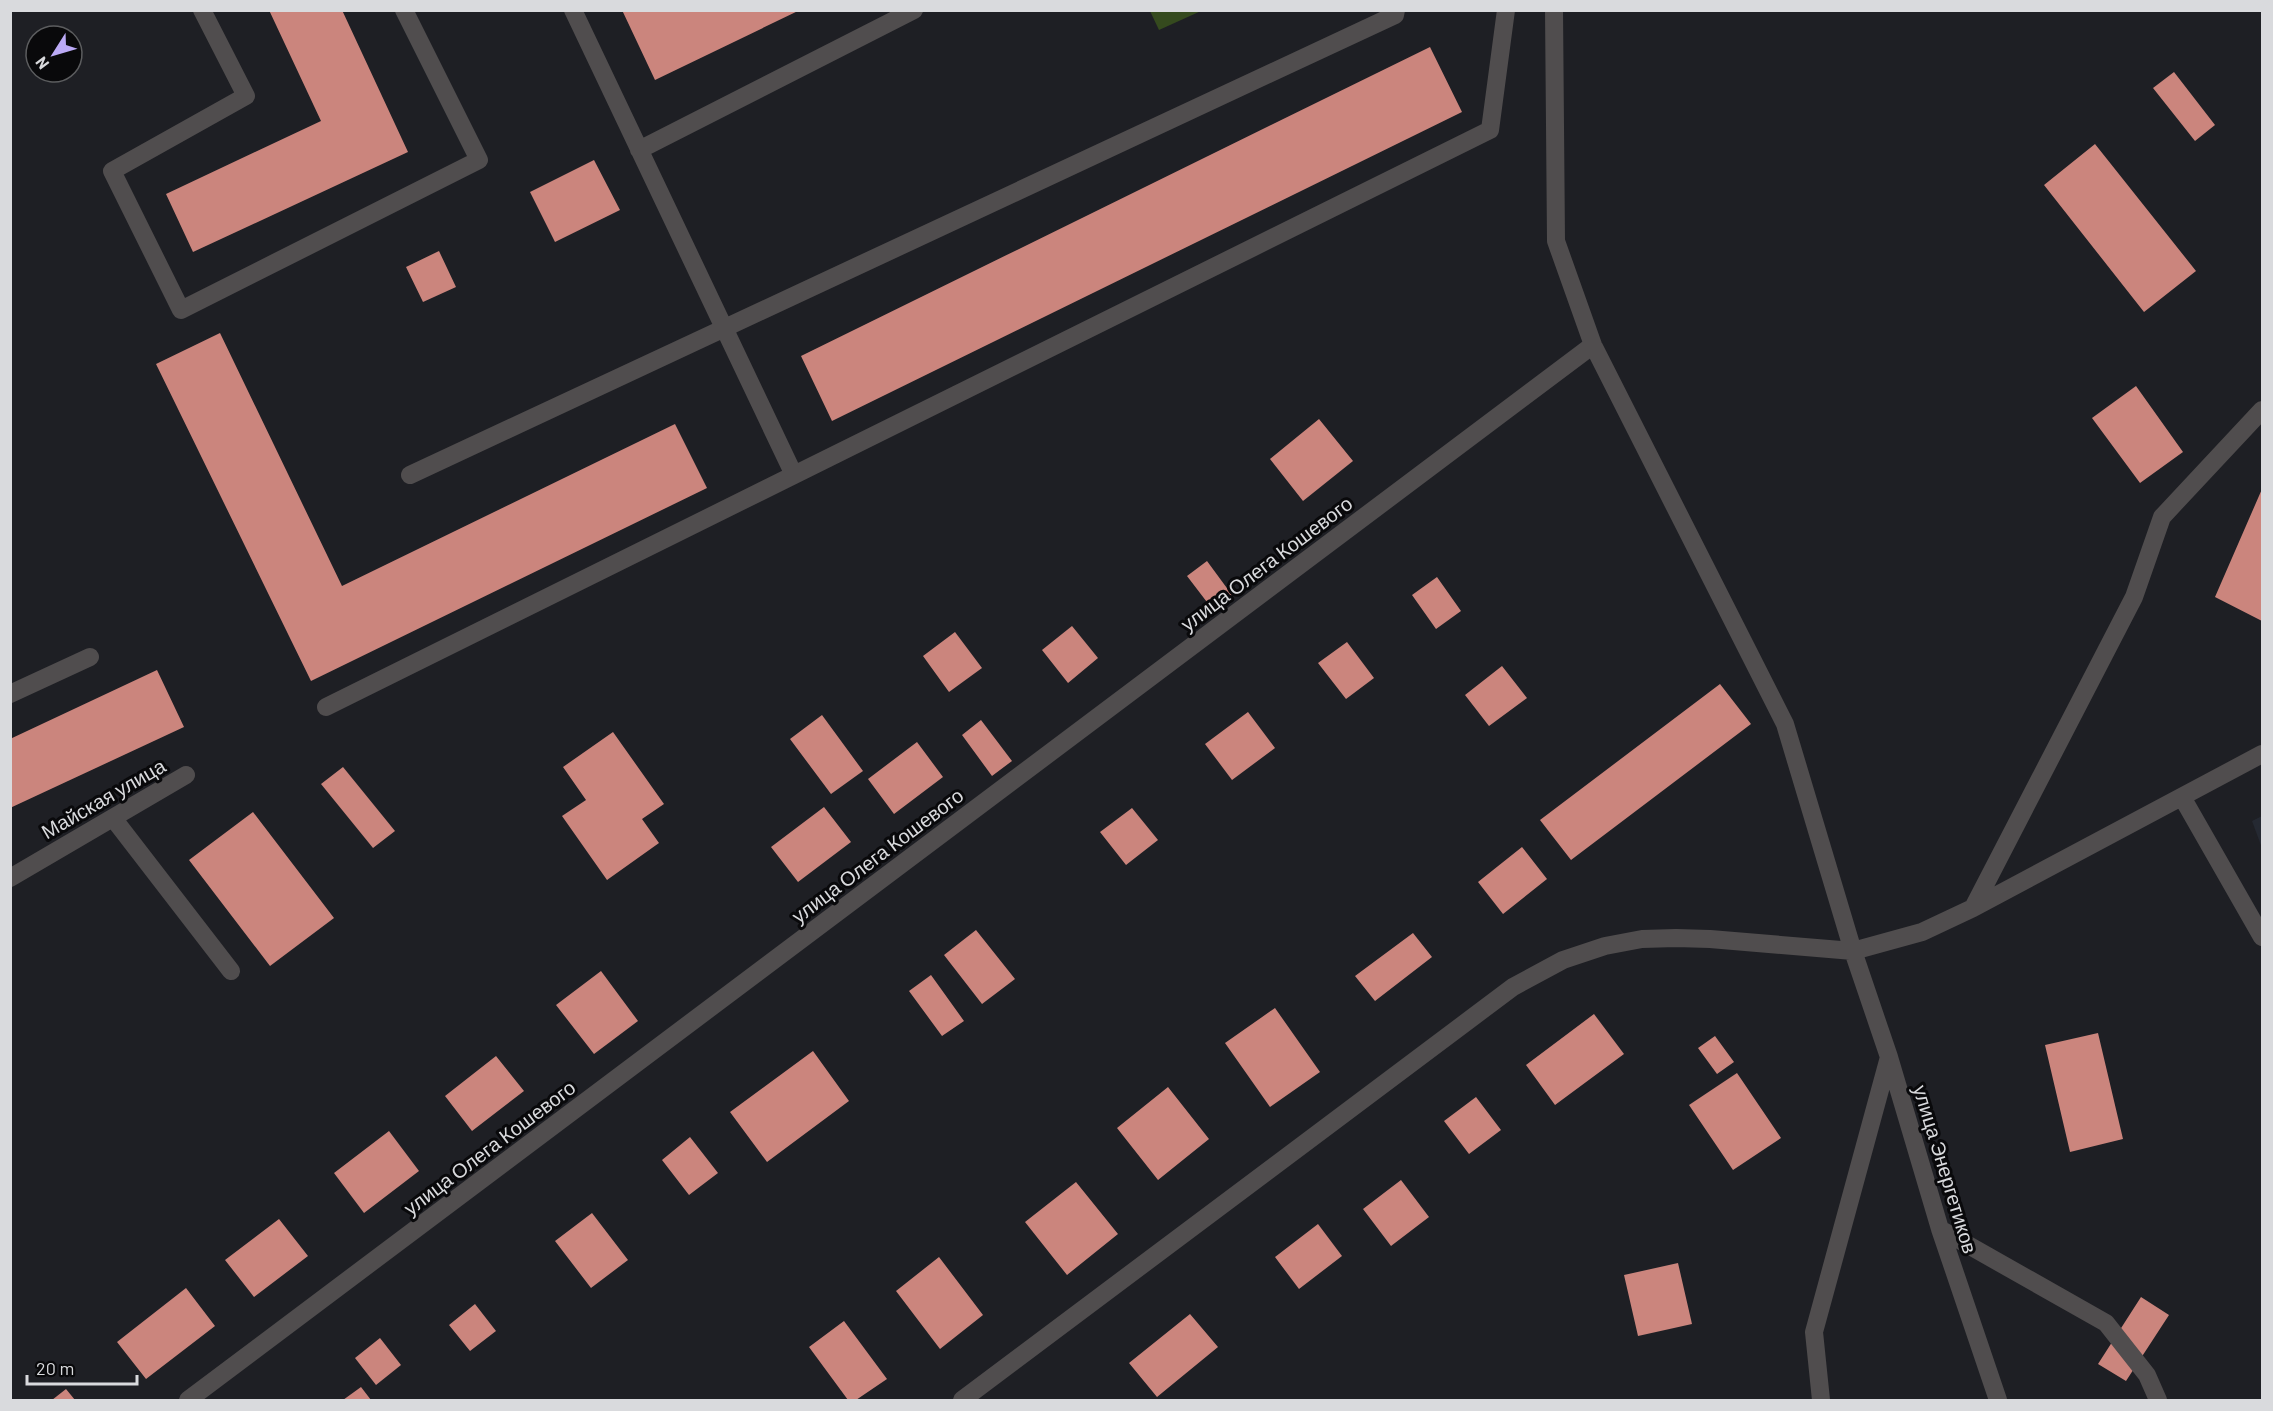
<svg xmlns="http://www.w3.org/2000/svg" width="2273" height="1411" font-family="Barlow,sans-serif">
	<style>
		.built { fill: #252932 }
		.green { fill: #354a1e }
		.building { fill: #cb857d }
		.lines { fill: none; stroke-linecap: round; stroke-linejoin: round }
		.minor { stroke: #504d4e; stroke-width: 18 }
		.labels { text-anchor: middle; dominant-baseline: central; stroke-width: 6; stroke-linejoin: round; paint-order: stroke }
		.street-label { font-size: 20px; fill: #d9dadd; stroke: #09090b }
	</style>
	<rect width="100%" height="100%" fill="#1e1f24"/>
	<path class="built" d="M2262 816V848L2252 821Z"/>
	<path class="green" d="M1150 11H1201L1159 30Z"/>
	<path class="building" d="M269 10H342L408 152 193 252 166 194 321 121Z
		M622 10H800L655 80Z
		M1430 47 1462 112 832 421 801 356Z
		M2174 72 2215 125 2195 141 2153 88Z
		M2095 144 2196 271 2144 312 2044 185Z
		M594 160 620 210 555 242 530 192Z
		M439 251 456 287 423 302 406 267Z
		M220 333 342 586 675 424 707 488 311 681 156 364Z
		M2136 386 2183 452 2140 483 2092 418Z
		M1319 419 1353 461 1303 501 1270 459Z
		M2262 489V621L2215 597Z
		M1207 561 1232 595 1213 610 1187 576Z
		M1437 577 1461 611 1436 629 1412 595Z
		M1072 626 1098 658 1068 683 1042 650Z
		M955 632 982 668 949 692 923 656Z
		M1347 642 1374 678 1346 699 1318 663Z
		M1502 666 1527 698 1489 726 1465 695Z
		M157 670 184 727 10 808V739Z
		M1720 684 1751 724 1571 860 1540 820Z
		M1248 712 1275 748 1232 780 1205 744Z
		M822 715 863 771 831 794 790 739Z
		M981 720 1012 761 992 776 962 735Z
		M613 732 664 804 642 819 659 843 607 880 562 816 586 800 563 767Z
		M917 742 943 777 894 814 868 779Z
		M343 767 395 831 373 848 321 784Z
		M824 807 851 842 798 882 771 847Z
		M1132 808 1158 840 1126 865 1100 832Z
		M253 812 334 918 270 966 189 860Z
		M1522 847 1547 879 1503 914 1478 882Z
		M976 930 1015 979 982 1004 944 955Z
		M1413 933 1432 957 1375 1001 1355 976Z
		M601 971 638 1021 594 1054 556 1005Z
		M931 975 964 1021 942 1036 909 991Z
		M1275 1008 1320 1072 1270 1107 1225 1043Z
		M1594 1014 1624 1054 1555 1105 1526 1065Z
		M2098 1033 2123 1139 2070 1152 2045 1045Z
		M1715 1036 1734 1062 1717 1074 1698 1048Z
		M813 1051 849 1101 767 1162 730 1112Z
		M496 1056 524 1091 472 1131 445 1096Z
		M1737 1073 1781 1138 1733 1170 1689 1105Z
		M1168 1087 1209 1139 1158 1180 1117 1128Z
		M1476 1097 1501 1130 1469 1154 1444 1121Z
		M389 1131 419 1171 364 1213 334 1173Z
		M690 1137 718 1173 689 1195 662 1160Z
		M1401 1180 1429 1217 1391 1246 1363 1209Z
		M1076 1182 1118 1234 1067 1275 1025 1222Z
		M592 1213 628 1260 591 1288 555 1241Z
		M279 1219 308 1256 254 1297 225 1260Z
		M1318 1224 1342 1256 1299 1289 1275 1257Z
		M939 1257 983 1315 940 1349 896 1291Z
		M1678 1263 1692 1324 1638 1336 1624 1275Z
		M186 1288 215 1326 146 1379 117 1342Z
		M2141 1297 2169 1315 2126 1381 2098 1364Z
		M475 1304 496 1331 470 1351 449 1325Z
		M1190 1314 1218 1347 1157 1397 1129 1363Z
		M844 1321 887 1379 856 1400H848L809 1347Z
		M380 1338 401 1365 376 1385 355 1358Z
		M361 1387 371 1400H343Z
		M66 1389 75 1400H52Z"/>
	<g class="lines">
		<path class="minor" d="M202 10 246 96 112 171 181 310 479 160 404 10
			M573 10 794 475
			M1554 10 1556 241 1593 345 1785 724 1853 951 1889 1057 1940 1229 1998 1400
			M639 150 914 10
			M410 475 1395 15 1396 10
			M10 694 90 657
			M326 707 1490 130 1506 10
			M2182 797 2262 937
			M113 818 231 971
			M10 878 186 775
			M1973 908 2134 597 2162 517 2262 410
			M1940 1229 2106 1323 2147 1375 2158 1400
			M188 1400 1593 345
			M962 1400 1469 1020 1513 987 1563 960 1605 946 1642 939 1676 938 1710 939 1853 951 1922 932 1973 908 2262 754
			M1821 1400 1814 1332 1889 1057"/>
	</g>
	<g class="labels">
		<g class="street-label">
			<text transform="translate(1266 563) rotate(-37)">улица Олега Кошевого</text>
			<text transform="translate(103 798) rotate(-30)">Майская улица</text>
			<text transform="translate(877 855) rotate(-37)">улица Олега Кошевого</text>
			<text transform="translate(489 1147) rotate(-37)">улица Олега Кошевого</text>
			<text transform="translate(1946 1169) rotate(73)">улица Энергетиков</text>
		</g>
	</g>
	<rect width="2273" height="1411" fill="none" stroke="#d9dadd" stroke-width="24"/>
	<g transform="translate(54 54) rotate(233)"><circle r="28" fill="#09090b" stroke="#5c5d5f" stroke-width="1.5"/>
	<path d="M0-4.5L10 22L0 15L-10 22Z" fill="#bbaaf6"/>
	<text y="-9" font-size="16" font-weight="bold" text-anchor="middle" fill="#d9dadd">N</text>
	</g>
	<path d="M27 1375v9h110v-9" fill="none" stroke="#d9dadd" stroke-width="3"/>
	<text x="36" y="1375" font-size="18" fill="#d9dadd" stroke="#09090b" stroke-width="4.5" paint-order="stroke">20 m</text>
</svg>
